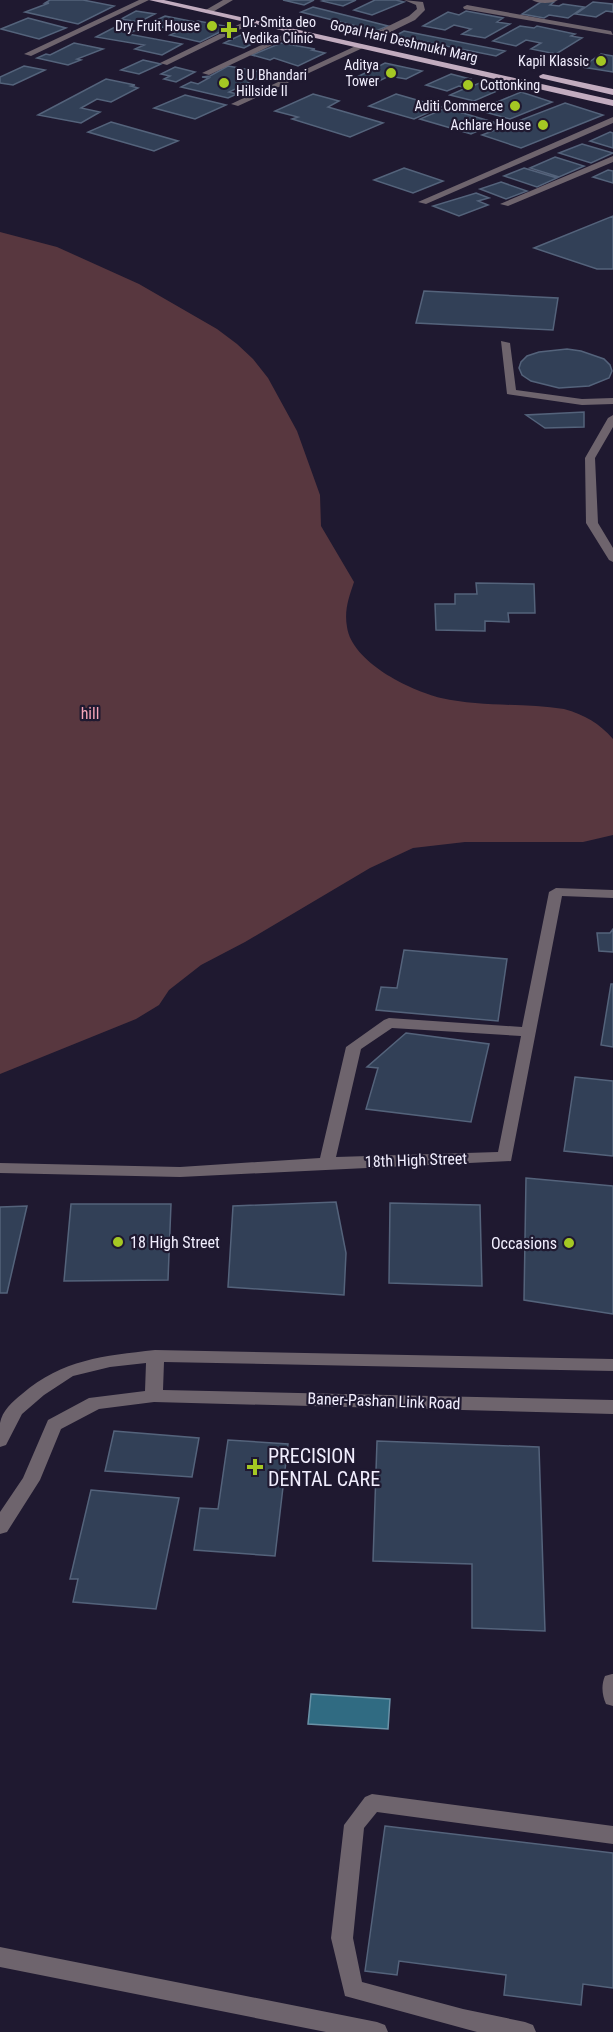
<svg xmlns="http://www.w3.org/2000/svg" width="613" height="2032" font-family="'Roboto Condensed',sans-serif">
	<style>
		.green { fill: #58373f }
		.water { fill: #306b82; stroke: #6a92a7; stroke-width: 1.5 }
		.building { fill: #324057; stroke: #54637b; stroke-width: 1.5 }
		.lines { fill: none; stroke-linecap: round; stroke-linejoin: round }
		.minor { fill: #6e646d; fill-rule: evenodd }
		.major { fill: #c2acbf; fill-rule: evenodd }
		.poi-dot { fill: #a5c823; stroke: #1f1930; stroke-width: 2 }
		.labels { text-anchor: middle; dominant-baseline: central; stroke-width: 4.5; stroke-linejoin: round; paint-order: stroke }
		.far-poi-label { font-size: 14px; fill: #f1eefe; stroke: #1f1930; text-anchor: end }
		.far-street-label { font-size: 14px; fill: #f1eefe; stroke: #1f1930 }
		.park-label { font-size: 16px; fill: #f6a4b8; stroke: #1f1930 }
		.street-label { font-size: 16px; fill: #f1eefe; stroke: #1f1930 }
		.poi-label { font-size: 16px; fill: #f1eefe; stroke: #1f1930; text-anchor: start }
		.near-poi-label { font-size: 20px; fill: #f1eefe; stroke: #1f1930; text-anchor: start }
	</style>
	<rect width="100%" height="100%" fill="#1f1930"/>
	<path class="green" d="M0 232 57 247 139 284 217 329 237 344 253 359 268 378 297 431 320 495 321 526 354 582C349 597 344 610 347 627 352 662 409 690 441 698 481 707 524 703 564 709 585 715 599 723 613 739V835L583 842H465L413 848 370 868 245 942 201 965 169 990 159 1005 136 1019 0 1074Z"/>
	<path class="water" d="M311 1694 390 1699 388 1729 308 1724Z"/>
	<path class="building" d="M50 0H83L114 6 78 24 25 12 49 3H45Z
		M283 0H314L304 5Z
		M325 0H356L343 6 322 1Z
		M375 0H396L404 2 372 15 354 10Z
		M544 0 554 2 550 5 559 6 563 4 584 7 568 18 549 15 544 18 522 14Z
		M593 2 613 4V12L606 11 596 17 576 14Z
		M313 7 388 26 376 31 301 12Z
		M136 11 155 14 139 22 121 19Z
		M466 11 503 18 497 22 510 24 485 38 462 34 471 29 454 25 445 30 423 26 448 12 459 15Z
		M165 16 195 22 198 21 230 27 200 42 170 35 179 31 148 24Z
		M28 18 66 28 39 39 1 29Z
		M520 26 534 28 537 26 575 34 571 36 582 38 556 54 531 49 541 43 526 40 516 46 493 41Z
		M115 27 134 31 128 34 182 44 162 55 135 49 144 45 96 37Z
		M404 31 505 51 496 56 395 36Z
		M243 34 264 38 244 48 224 43Z
		M74 43 103 49 77 59 81 60 68 65 37 58 46 54 50 55Z
		M281 43 315 49 312 50 325 53 298 66 274 58 270 60 252 55Z
		M601 54 613 56V72L582 67Z
		M143 60 161 64 139 74 121 70Z
		M385 63 422 71 406 79 389 76 379 81 359 76Z
		M24 66 45 70 13 85 0 83V77Z
		M228 66 261 72 259 73 273 77 265 81 256 79 229 92 237 94 228 98 181 87 191 82 198 84 209 78 202 77 210 76Z
		M175 67 195 72 176 82 164 79 170 76 161 74Z
		M451 74 470 79 462 82 475 85 482 82 504 88 474 101 450 95 466 88 459 86 447 91 426 85Z
		M106 79 135 85 131 86 138 88 111 102 97 99 81 108 100 112 81 123 38 115Z
		M521 92 552 102 510 119 478 110Z
		M313 94 339 101 328 107 383 123 350 137 292 119 298 117 275 111Z
		M396 94 441 107 414 119 369 106Z
		M185 95 226 105 195 119 154 108Z
		M565 103 603 115 521 148 482 135Z
		M446 108 496 123 471 134 420 119Z
		M111 122 178 141 154 151 88 132Z
		M610 132 613 133V148L590 141Z
		M582 144 613 153 591 163 559 153Z
		M555 157 584 166 559 177 530 168Z
		M404 168 443 181 413 193 374 180Z
		M524 168 557 178 537 187 504 176Z
		M608 170 613 171V183L593 177Z
		M501 182 527 191 506 199 480 189Z
		M476 193 489 198 478 201 488 205 459 216 433 206Z
		M613 216V269H597L534 248Z
		M424 291 558 298 553 330 416 323Z
		M567 349 581 351 604 359 610 365 612 371 609 378 589 386 559 388 531 381 522 375 519 368 521 362 527 356 539 352Z
		M584 412V427L545 428 526 415Z
		M476 583 534 584 535 613H508L509 622 485 621V631L436 630 435 604H455V594H477Z
		M613 929V952L599 951 597 933H610Z
		M404 950 507 959 498 1021 376 1010 381 987 397 988Z
		M611 984H613V1047L601 1045Z
		M406 1033 489 1044 471 1122 366 1109 378 1068 367 1067Z
		M575 1077 613 1081V1156L564 1151Z
		M526 1178 613 1186V1314L524 1300Z
		M336 1202 346 1253 344 1295 228 1287 233 1206Z
		M390 1203 480 1205 482 1286 389 1283Z
		M71 1204H171L168 1280 64 1281Z
		M27 1206 7 1293H0V1207Z
		M114 1431 199 1438 192 1477 105 1471Z
		M228 1440 288 1444 275 1556 194 1550 200 1508 218 1509Z
		M377 1441 539 1447 545 1631 472 1628V1564L373 1561Z
		M91 1490 179 1498 156 1609 73 1602 78 1579H70Z
		M385 1826 613 1853V1988L583 1984 581 2005 504 1995 506 1975 399 1961 397 1975 365 1971Z"/>
	<g class="lines">
		<path class="minor" d="M139 0H149L31 56 24 54Z
			M223 0H233L211 13 204 11Z
			M404 0 423 2 425 10 415 20 374 40H368V36L409 16 417 9 416 5Z
			M532 0H558C552 4 538 4 532 0Z
			M467 5 611 31 613 35 464 9 463 7Z
			M250 19 257 21 167 65 160 63Z
			M295 29 302 31 209 75 202 73Z
			M360 44 367 46 238 106 231 104Z
			M613 117V123L426 204 418 202Z
			M613 156V162L508 206 500 204Z
			M501 341 510 343 516 390 582 399 613 398V404L582 405 507 394Z
			M613 415V427L595 458 598 523 613 548V562L609 560 586 523 585 458 608 418Z
			M556 888 613 890V898L562 896 511 1161 180 1177 0 1173V1163L180 1167 320 1158 346 1047 384 1020 389 1018 522 1027 549 892ZM392 1028 521 1036 498 1152 336 1157 361 1049Z
			M155 1350 613 1359V1371L164 1362 163 1390 613 1400V1414L154 1402 99 1409 61 1429 40 1480 7 1532 0 1534V1512L23 1478 48 1420 89 1398 145 1391 146 1363 110 1367 73 1376 44 1395 22 1414 6 1445 0 1447C0 1439 0 1431 0 1423 2 1411 12 1402 22 1394 63 1359 103 1356 155 1350Z
			M612 1674H613V1706L606 1704C602 1695 601 1685 605 1676Z
			M372 1794 613 1826V1844L377 1812 364 1828 353 1938 362 1982 463 2009 525 2022 533 2025 536 2032H477L345 1996 331 1938 344 1825 365 1797Z
			M0 1947 377 2022 385 2025 388 2032H326L0 1967Z"/>
		<path class="major" d="M149 0H164L613 100V106Z
			M543 74 613 89V95L540 78 539 76Z"/>
	</g>
	<g class="poi-dot">
		<circle cx="212" cy="26" r="6"/>
		<path d="M226 21h6v6h6v6h-6v6h-6v-6h-6v-6h6z"/>
		<circle cx="601" cy="61" r="6"/>
		<circle cx="391" cy="73" r="6"/>
		<circle cx="224" cy="83" r="6"/>
		<circle cx="468" cy="85" r="6"/>
		<circle cx="515" cy="106" r="6"/>
		<circle cx="543" cy="125" r="6"/>
		<circle cx="118" cy="1242" r="6"/>
		<circle cx="569" cy="1243" r="6"/>
		<path d="M252 1458h6v6h6v6h-6v6h-6v-6h-6v-6h6z"/>
	</g>
	<g class="labels">
		<g class="far-poi-label">
			<text x="242" y="22" text-anchor="start">Dr. Smita deo<tspan x="242" dy="16">Vedika Clinic</tspan></text>
			<text x="200" y="26">Dry Fruit House</text>
			<text x="589" y="61">Kapil Klassic</text>
			<text x="379" y="65">Aditya<tspan x="379" dy="16">Tower</tspan></text>
			<text x="236" y="75" text-anchor="start">B U Bhandari<tspan x="236" dy="16">Hillside II</tspan></text>
			<text x="480" y="85" text-anchor="start">Cottonking</text>
			<text x="503" y="106">Aditi Commerce</text>
			<text x="531" y="125">Achlare House</text>
		</g>
		<g class="far-street-label">
			<text transform="translate(404 41) rotate(13)">Gopal Hari Deshmukh Marg</text>
		</g>
		<g class="park-label">
			<text x="90" y="713">hill</text>
		</g>
		<g class="street-label">
			<text transform="translate(416 1160) rotate(-2)">18th High Street</text>
			<text transform="translate(384 1401) rotate(2)">Baner-Pashan Link Road</text>
		</g>
		<g class="poi-label">
			<text x="130" y="1242">18 High Street</text>
			<text x="557" y="1243" text-anchor="end">Occasions</text>
		</g>
		<g class="near-poi-label">
			<text x="268" y="1456">PRECISION<tspan x="268" dy="23">DENTAL CARE</tspan></text>
		</g>
	</g>
</svg>
